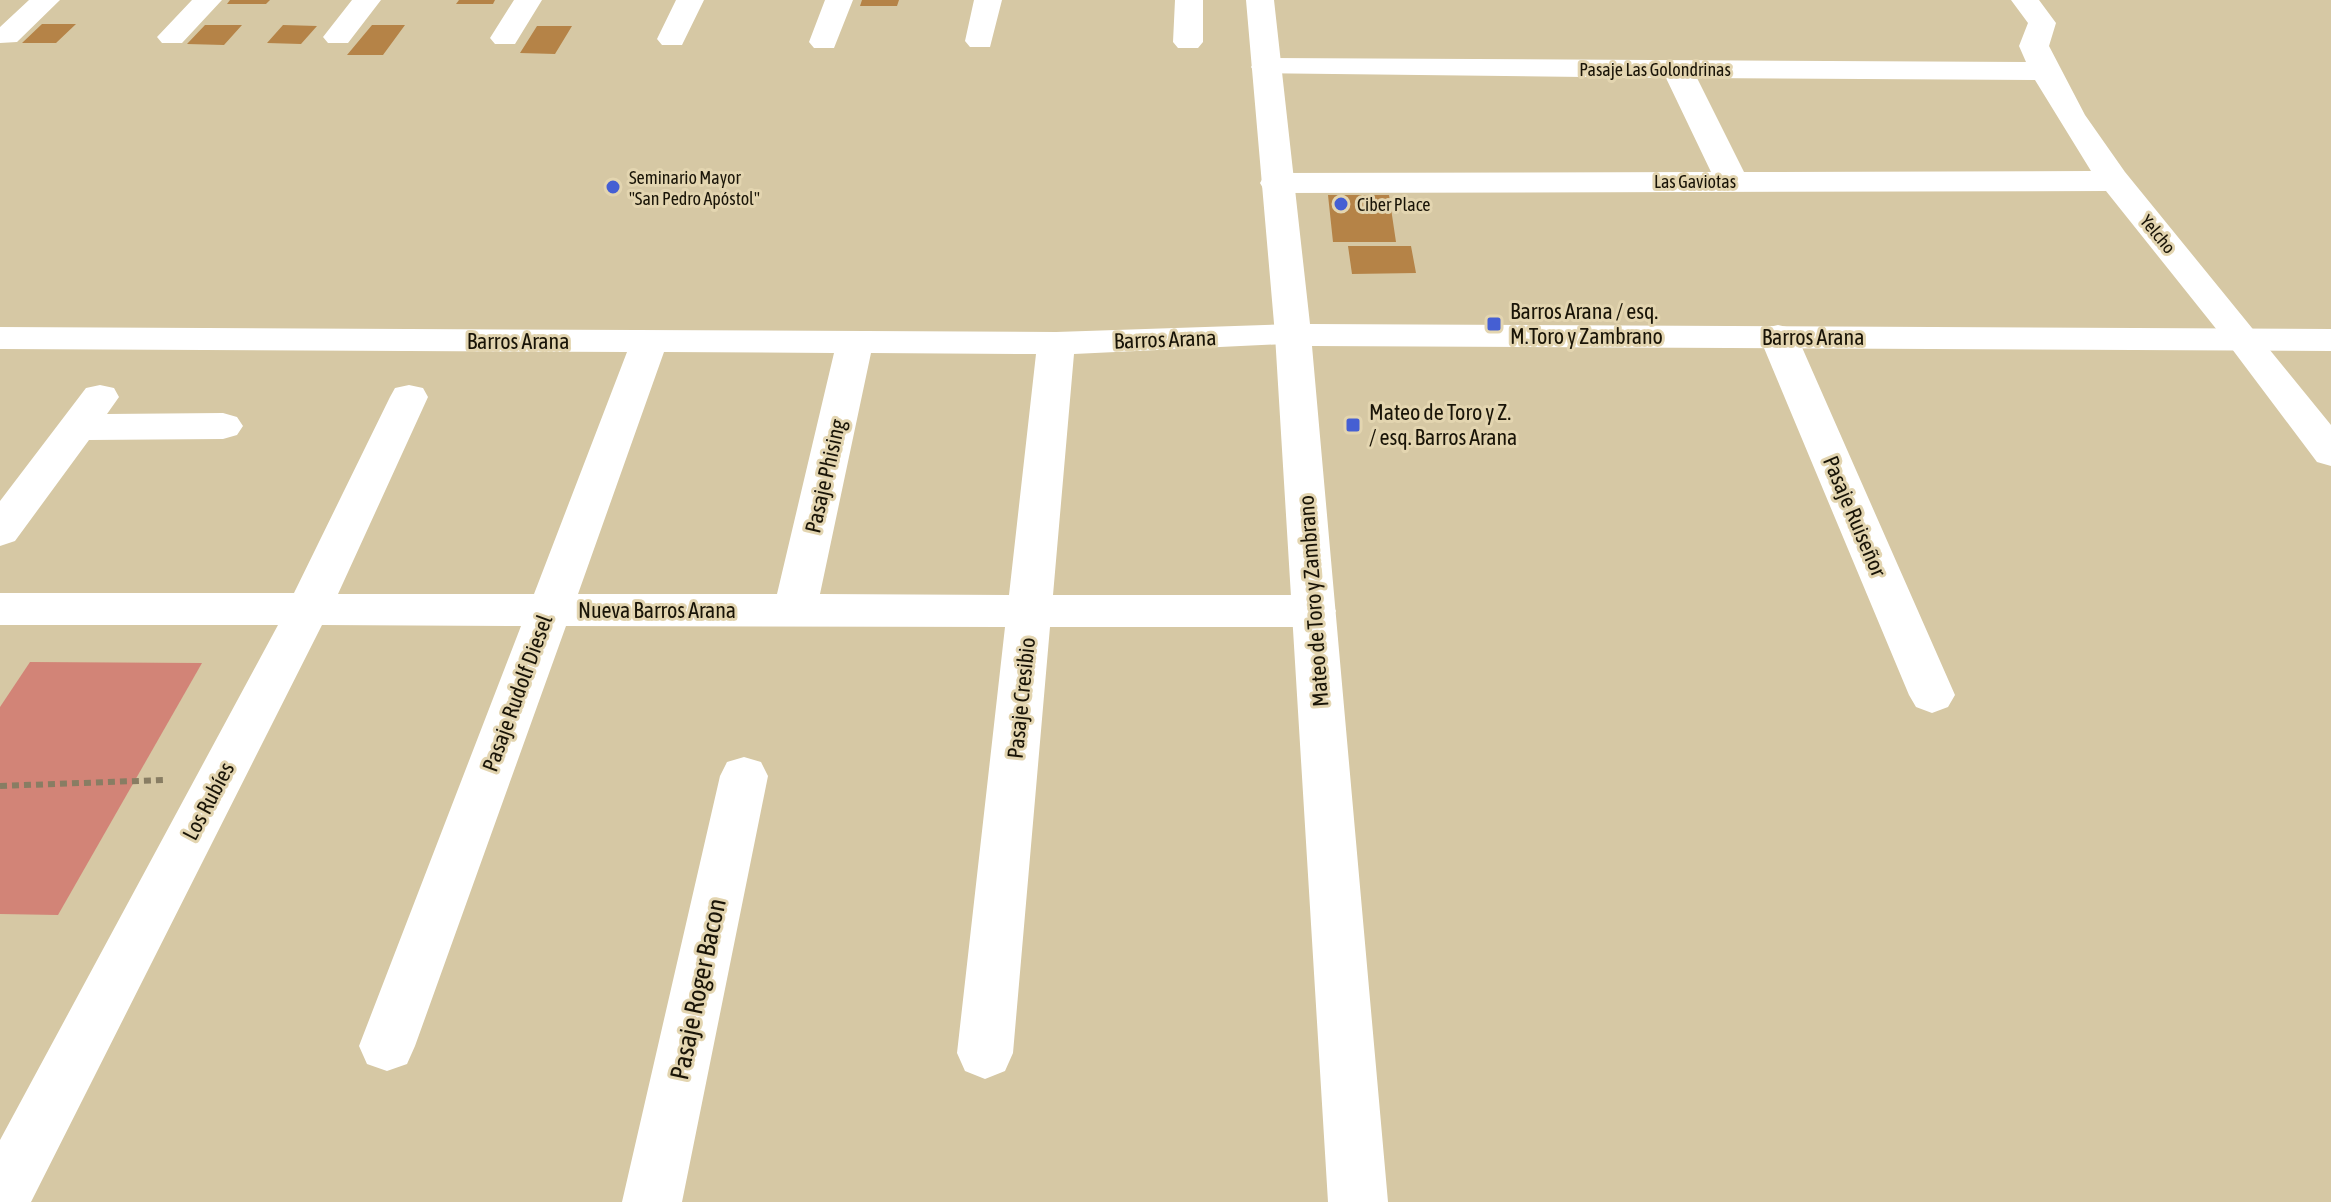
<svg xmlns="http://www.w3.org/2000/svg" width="2331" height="1202" font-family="'Asap Condensed',sans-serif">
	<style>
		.green { fill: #d28477 }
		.building { fill: #b58347 }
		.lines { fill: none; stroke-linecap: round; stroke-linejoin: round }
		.path { stroke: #887d63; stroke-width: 6; stroke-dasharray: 7 5; stroke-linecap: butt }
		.minor { fill: #fff; fill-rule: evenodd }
		.tertiary { fill: #fff; fill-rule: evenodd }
		.poi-dot { fill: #455fd3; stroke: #e3d5b0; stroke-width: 3 }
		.labels { text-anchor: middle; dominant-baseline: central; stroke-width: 6; stroke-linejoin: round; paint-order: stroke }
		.far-street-label { font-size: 18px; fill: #191407; stroke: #e3d5b0 }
		.far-poi-label { font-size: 18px; fill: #191407; stroke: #e3d5b0; text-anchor: start }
		.poi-label { font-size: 22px; fill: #191407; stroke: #e3d5b0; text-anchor: start }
		.street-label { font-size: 22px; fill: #191407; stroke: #e3d5b0 }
		.near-street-label { font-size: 26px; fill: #191407; stroke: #e3d5b0 }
	</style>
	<rect width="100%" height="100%" fill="#d6c8a4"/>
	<path class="green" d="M30 662 202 663 58 915 0 914V707Z"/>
	<path class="building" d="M230 0H270L266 4H227Z
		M459 0H495L493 4H456Z
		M862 0H899L897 6H860Z
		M42 24H76L56 43H22Z
		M205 25H242L224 45 187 44Z
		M283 25 317 26 301 44 267 43Z
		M372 25H405L383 55H347Z
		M537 26H572L555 54 520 53Z
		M1328 195H1389L1396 242H1333Z
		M1348 246H1411L1416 273 1352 274Z"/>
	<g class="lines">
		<path class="path" d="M0 786 163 780"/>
		<path class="minor" d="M29 0H60L17 42 0 43V27Z
			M192 0H222L182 43H162L157 37Z
			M352 0H381L348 43H328L323 37Z
			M514 0H542L515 44H495L490 38Z
			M676 0H704L682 45H662L657 39Z
			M825 0H853L834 48H814L809 42Z
			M974 0H1002L990 47H970L965 41Z
			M1175 0H1203V42L1198 48H1178L1173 42Z
			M2011 0H2039L2056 23 2049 46 2085 115 2125 172 2331 425V466L2317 462 2229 345 2106 191 1276 193 1264 190 1260 183 1264 176 1276 173 1711 172 1666 78 1255 73 1251 67 1255 61 1266 58 2026 62 2019 46 2028 23ZM1697 78 2035 80 2091 171 1744 172Z
			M1293 324 1306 327 1311 335 1306 343 1074 354 1053 595H1314L1330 600 1336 611 1330 622 1314 627H1050L1013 1053 1005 1071 985 1079 965 1071 957 1053 1005 627 566 626 415 1046 407 1064 387 1071 367 1064 359 1046 521 626 322 625 31 1202H0V1140L278 625H0V593H294L390 397 395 388 409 385 423 388 428 397 338 594H534L627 352 0 349V327L1056 332ZM664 352 834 353 777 594H578ZM871 353 1036 354 1009 595 820 594Z
			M1778 325 1791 328 1797 336 1955 695 1948 707 1932 713 1916 707 1909 695 1759 336 1765 328Z
			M100 385 114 388 119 397 107 414 223 413 237 417 243 426 237 435 223 439 89 440 15 541 0 546V501L86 388Z
			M744 757 761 762 768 776 682 1202H622L720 776 727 762Z"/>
		<path class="tertiary" d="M1246 0H1274L1310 324 2331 329V351L1312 346 1388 1202H1328L1275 335Z"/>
	</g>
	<g class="poi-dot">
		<circle cx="613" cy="187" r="8"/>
		<circle cx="1341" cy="204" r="8"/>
		<rect x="1486" y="316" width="16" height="16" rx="4"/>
		<rect x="1345" y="417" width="16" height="16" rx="4"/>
	</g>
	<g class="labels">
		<g class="far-street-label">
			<text x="1655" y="69">Pasaje Las Golondrinas</text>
			<text x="1695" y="181">Las Gaviotas</text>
			<text transform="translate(2158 234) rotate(50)">Yelcho</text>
		</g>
		<g class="far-poi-label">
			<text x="629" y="177">Seminario Mayor<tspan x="629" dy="21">"San Pedro Apóstol"</tspan></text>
			<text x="1357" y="204">Ciber Place</text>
		</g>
		<g class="poi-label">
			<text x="1510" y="311">Barros Arana / esq.<tspan x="1510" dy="25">M.Toro y Zambrano</tspan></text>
			<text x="1369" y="412">Mateo de Toro y Z.<tspan x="1369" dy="25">/ esq. Barros Arana</tspan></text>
		</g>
		<g class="street-label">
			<text x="1813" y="337">Barros Arana</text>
			<text transform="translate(1165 339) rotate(-2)">Barros Arana</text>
			<text x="518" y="341">Barros Arana</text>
			<text transform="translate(825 476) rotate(-77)">Pasaje Phising</text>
			<text transform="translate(1855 516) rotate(67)">Pasaje Ruiseñor</text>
			<text transform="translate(1313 601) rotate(-94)">Mateo de Toro y Zambrano</text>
			<text x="657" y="610">Nueva Barros Arana</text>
			<text transform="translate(517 693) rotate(-70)">Pasaje Rudolf Diesel</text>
			<text transform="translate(1021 698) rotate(-84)">Pasaje Cresibio</text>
			<text transform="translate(208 801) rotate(-62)">Los Rubíes</text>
		</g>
		<g class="near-street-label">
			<text transform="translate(698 989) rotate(-78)">Pasaje Roger Bacon</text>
		</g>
	</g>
</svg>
